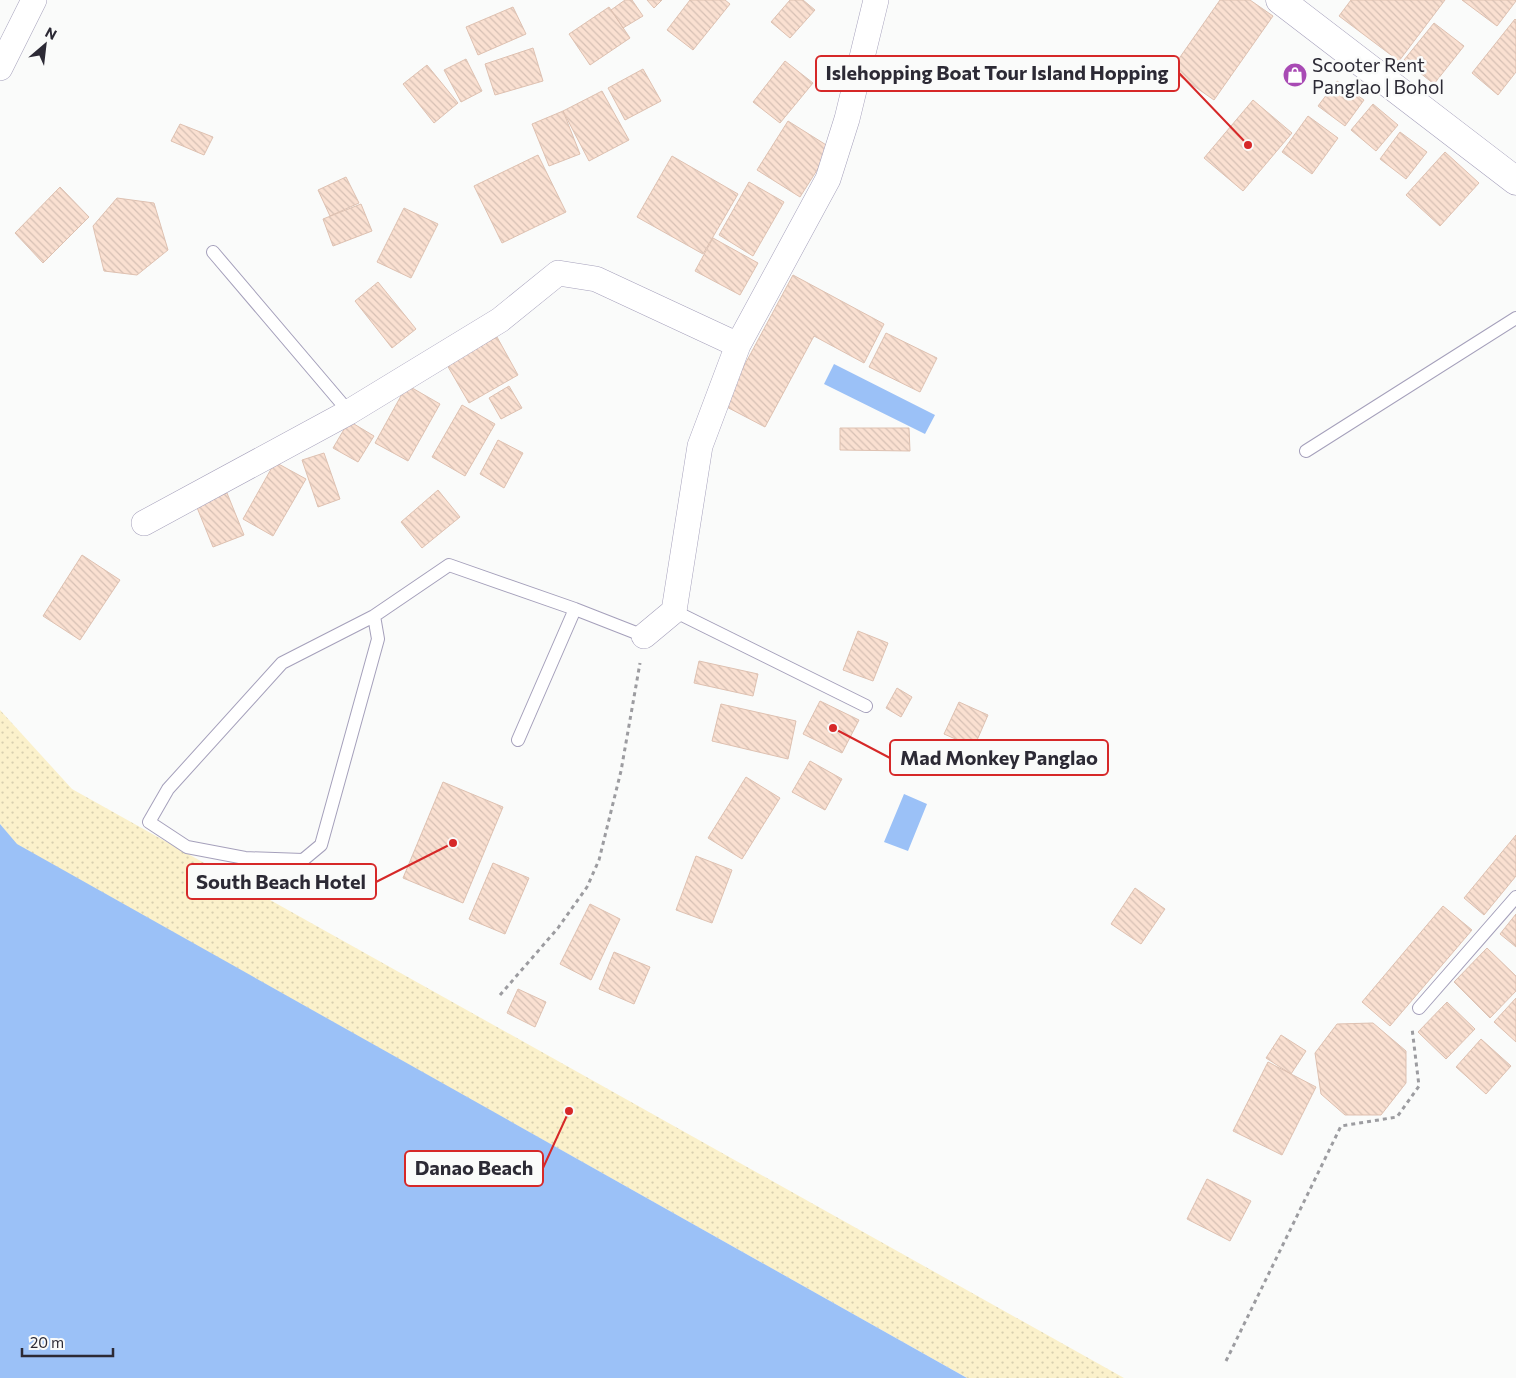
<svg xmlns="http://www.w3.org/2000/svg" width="1516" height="1378" font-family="Commissioner,sans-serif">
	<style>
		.sand { fill: url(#sand-dots) }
		.water { fill: #9bc1f7 }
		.building { fill: url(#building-back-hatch); stroke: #dec1b1 }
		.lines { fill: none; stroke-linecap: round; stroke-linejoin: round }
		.service-casing { stroke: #a5a0bb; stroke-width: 14 }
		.minor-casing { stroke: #a5a0bb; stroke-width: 26 }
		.tertiary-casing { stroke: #a5a0bb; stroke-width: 29 }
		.path { stroke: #9c9ca0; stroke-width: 3; stroke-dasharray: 4 4; stroke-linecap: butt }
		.service { stroke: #fff; stroke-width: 12 }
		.minor { stroke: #fff; stroke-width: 25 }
		.tertiary { stroke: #fff; stroke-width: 28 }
		.labels { text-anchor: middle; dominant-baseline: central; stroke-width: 5; stroke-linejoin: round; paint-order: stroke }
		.poi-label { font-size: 19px; fill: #2c2a35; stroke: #fafbfa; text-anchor: start }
		.leader { fill: none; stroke: #d62828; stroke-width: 2 }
		.callout-dot { fill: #d62828; stroke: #fafbfa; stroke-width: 2 }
		.callout { fill: #fafbfa; stroke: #d62828; stroke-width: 2 }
		.callout-label { font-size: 20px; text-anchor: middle; font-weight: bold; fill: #2c2a35 }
	</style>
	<defs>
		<pattern id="sand-dots" width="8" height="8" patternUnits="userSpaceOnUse" patternTransform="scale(1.25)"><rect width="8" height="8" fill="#fbf1cb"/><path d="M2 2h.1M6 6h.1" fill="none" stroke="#d7cfaf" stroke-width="1.8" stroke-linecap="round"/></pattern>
		<pattern id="building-back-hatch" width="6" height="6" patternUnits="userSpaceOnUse" patternTransform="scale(1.25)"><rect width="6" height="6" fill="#fae0d1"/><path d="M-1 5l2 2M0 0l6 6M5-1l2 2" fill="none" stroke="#d6c0b4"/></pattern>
	</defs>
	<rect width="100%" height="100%" fill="#fafbfa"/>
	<path class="sand" d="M0 710 72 789 1124 1378H967L16 844 0 824Z"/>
	<path class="water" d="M834 364 935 415 925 434 824 384Z
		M904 794 927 804 908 851 884 842Z
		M0 824 17 844 967 1378H0Z"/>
	<path class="building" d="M625 0H632L643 16 623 28 611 10Z
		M647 0H662L654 8Z
		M690 0H725L730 4 693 50 667 30Z
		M790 0H803L815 10 790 38 771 22Z
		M1220 0H1250L1273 16 1214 100 1171 70Z
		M1351 0H1445L1399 61 1339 16Z
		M1462 0H1516V1L1497 26Z
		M513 7 526 34 478 55 466 27Z
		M609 7 630 38 590 65 569 34Z
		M1515 19 1516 20V72L1498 95 1472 73Z
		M1434 23 1464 46 1434 84 1404 60Z
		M533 48 543 81 495 95 485 64Z
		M466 59 482 91 461 102 444 70Z
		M785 61 813 83 780 123 753 102Z
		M427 65 458 103 434 123 403 84Z
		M643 69 661 101 625 120 608 88Z
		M1337 81 1364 100 1345 126 1318 106Z
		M602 91 629 140 589 161 563 111Z
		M1253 100 1292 133 1243 191 1204 158Z
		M1373 104 1398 125 1376 151 1351 130Z
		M563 111 580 154 549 166 532 124Z
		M1308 116 1338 138 1312 174 1282 152Z
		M788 121 831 148 800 197 757 170Z
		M180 124 213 137 204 155 171 141Z
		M1400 132 1427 152 1406 179 1380 159Z
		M1445 152 1479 183 1440 226 1406 195Z
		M538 155 566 212 502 243 474 186Z
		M672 156 738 194 703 254 637 217Z
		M346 177 359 203 330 216 318 190Z
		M749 182 784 202 753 256 719 235Z
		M60 187 89 217 43 263 15 233Z
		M117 198 154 203 168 250 137 275 104 271 93 226Z
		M361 204 372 231 333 246 323 219Z
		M404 208 438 224 411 278 377 262Z
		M713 238 758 263 740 295 695 271Z
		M793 275 884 324 864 363 814 336 765 427 723 405Z
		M378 282 416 329 392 348 355 301Z
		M886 333 937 358 920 392 869 367Z
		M497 337 518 375 469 403 447 365Z
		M407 385 440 404 408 461 375 443Z
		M509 386 522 408 501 419 489 398Z
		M462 405 495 424 465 476 432 457Z
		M349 421 374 436 358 462 333 448Z
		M840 428H909L910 451 840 450Z
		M498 440 523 453 504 488 480 474Z
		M324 453 340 499 318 507 302 460Z
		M275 462 306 479 273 536 243 519Z
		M438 490 460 517 422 548 401 522Z
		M227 493 244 535 213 547 196 505Z
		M82 555 120 580 80 640 43 616Z
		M858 631 888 643 873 681 843 670Z
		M699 661 758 674 753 696 694 683Z
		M897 688 912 697 901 717 886 708Z
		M820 701 859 720 842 753 803 734Z
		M959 702 988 715 974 747 944 734Z
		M721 704 796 721 788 759 712 741Z
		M810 761 842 779 825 810 792 792Z
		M746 777 780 798 742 859 708 838Z
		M443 782 503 807 463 903 403 878Z
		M1516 835V876L1484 915 1464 898Z
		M696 856 732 870 712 923 676 910Z
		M493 863 529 878 505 934 469 919Z
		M1135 888 1165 909 1141 944 1111 924Z
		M590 904 620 919 591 980 560 964Z
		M1443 906 1472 930 1390 1026 1362 1002Z
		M1516 914V947L1500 934Z
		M1487 948 1516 976V991L1490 1018 1454 982Z
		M614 952 650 967 634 1004 599 989Z
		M518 989 546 1002 535 1027 507 1013Z
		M1516 998V1042L1494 1022Z
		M1447 1002 1475 1029 1446 1059 1418 1032Z
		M1373 1023 1406 1051V1083L1381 1115H1345L1321 1094 1315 1053 1337 1024Z
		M1281 1035 1306 1051 1291 1074 1266 1058Z
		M1481 1039 1511 1066 1486 1094 1456 1067Z
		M1268 1062 1316 1087 1282 1155 1233 1131Z
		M1207 1179 1251 1201 1230 1241 1187 1219Z"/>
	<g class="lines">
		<defs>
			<path id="service" d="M213 252 349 412
				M1306 451 1516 318
				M674 611 866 706
				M374 616 378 639 321 845 303 860 245 858 187 847 149 822 168 789 282 663 374 616 449 565 575 609 644 636
				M518 740 575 609
				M1419 1008 1516 897"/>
			<path id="minor" d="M0 68 34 0
				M144 523 349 412 500 320 558 273 596 279 738 345
				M644 636 674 611 700 446 738 345 828 179 847 119 876 0"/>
			<path id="tertiary" d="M1280 0 1516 181"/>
		</defs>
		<use href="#service" class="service-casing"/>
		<use href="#minor" class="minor-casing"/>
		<use href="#tertiary" class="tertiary-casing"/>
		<path class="path" d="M500 995 558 928 587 887 599 860 621 771 640 663
			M1226 1361 1341 1126 1397 1117 1419 1086 1412 1028"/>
		<use href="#service" class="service"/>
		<use href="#minor" class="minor"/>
		<use href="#tertiary" class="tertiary"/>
	</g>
	<defs>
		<symbol id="shop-disc" viewBox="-11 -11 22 22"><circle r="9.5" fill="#a84ab4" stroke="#fafbfa"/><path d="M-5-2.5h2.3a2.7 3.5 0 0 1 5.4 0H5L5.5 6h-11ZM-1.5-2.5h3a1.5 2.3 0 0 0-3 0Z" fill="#fff"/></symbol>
	</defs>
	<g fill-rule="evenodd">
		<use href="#shop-disc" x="1281" y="61" width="28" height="28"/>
	</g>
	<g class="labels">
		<g class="poi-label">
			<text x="1312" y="64">Scooter Rent<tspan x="1312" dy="22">Panglao | Bohol</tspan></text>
		</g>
	</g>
	<path class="leader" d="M1248 145L1179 73M833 728L890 758M453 843L376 882M569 1111L543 1168"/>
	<g class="callout-dot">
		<circle cx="1248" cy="145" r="5"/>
		<circle cx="833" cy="728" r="5"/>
		<circle cx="453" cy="843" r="5"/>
		<circle cx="569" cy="1111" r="5"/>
	</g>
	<g class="callout">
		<rect x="816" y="56" width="363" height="35" rx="5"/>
		<rect x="890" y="740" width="218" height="35" rx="5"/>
		<rect x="187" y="864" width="189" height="35" rx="5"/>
		<rect x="405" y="1151" width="138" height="35" rx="5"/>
	</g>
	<g class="callout-label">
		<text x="997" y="80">Islehopping Boat Tour Island Hopping</text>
		<text x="999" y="765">Mad Monkey Panglao</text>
		<text x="281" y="889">South Beach Hotel</text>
		<text x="474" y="1175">Danao Beach</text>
	</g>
	<g transform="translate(45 45) rotate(28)" stroke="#fafbfa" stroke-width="4" paint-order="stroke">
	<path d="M0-4L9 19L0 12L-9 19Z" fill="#2c2a35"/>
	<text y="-8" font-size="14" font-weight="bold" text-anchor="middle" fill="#2c2a35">N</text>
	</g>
	<path d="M22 1348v8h91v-8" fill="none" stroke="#2c2a35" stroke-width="2.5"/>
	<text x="30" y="1348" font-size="15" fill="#2c2a35" stroke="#fafbfa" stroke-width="4" paint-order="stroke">20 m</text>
</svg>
